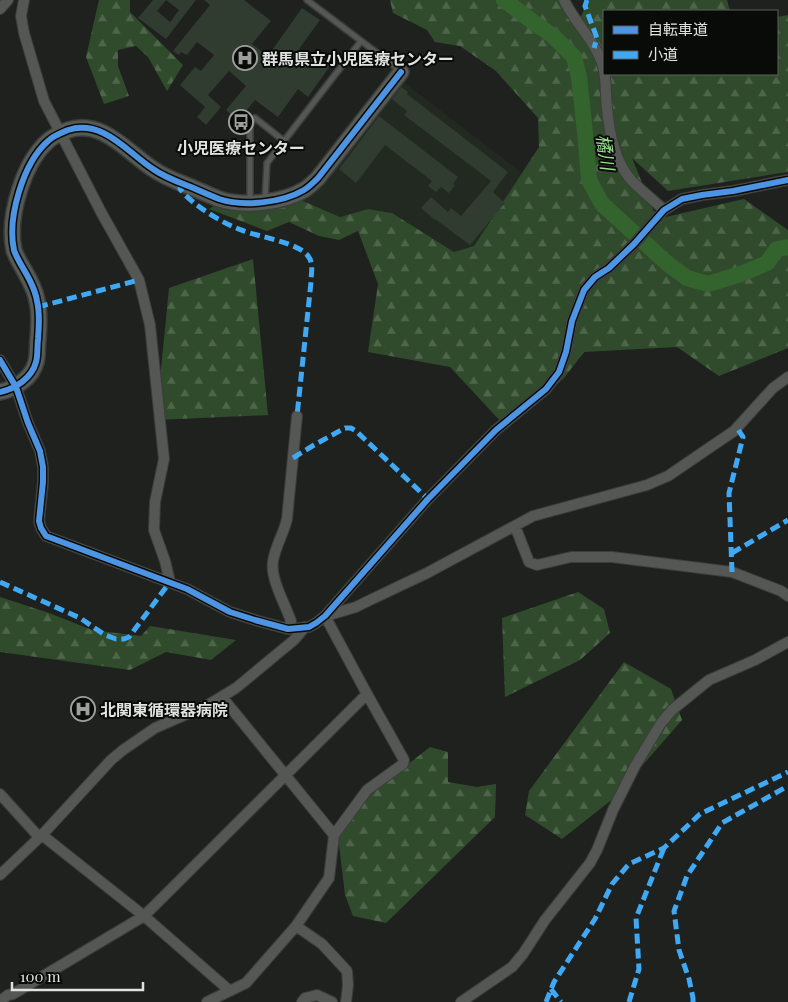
<svg xmlns="http://www.w3.org/2000/svg" width="788" height="1002" font-family="'Playfair Display','Noto Sans JP',serif">
	<style>
		.built { fill: #222921 }
		.forest { fill: url(#forest-firs) }
		.lines { fill: none; stroke-linecap: round; stroke-linejoin: round }
		.river { stroke: #34642d; stroke-width: 16 }
		.building { fill: #303c2f; fill-rule: evenodd }
		.lane-casing { stroke: #3c3d3b; stroke-width: 8 }
		.street-casing { stroke: #3c3d3b; stroke-width: 12 }
		.secondary-casing { stroke: #3c3d3b; stroke-width: 18 }
		.lane { stroke: #555754; stroke-width: 5 }
		.street { stroke: #555754; stroke-width: 10 }
		.secondary { stroke: #555a54; stroke-width: 15 }
		.quiet { stroke: #3fa9f5; stroke-width: 5; stroke-dasharray: 10 5; stroke-linecap: butt }
		.cycleway-casing { stroke: #090b09; stroke-width: 9 }
		.cycleway { stroke: #4d94e3; stroke-width: 6 }
		.labels { text-anchor: middle; dominant-baseline: central; stroke-width: 4; stroke-linejoin: round; paint-order: stroke }
		.poi-label { font-size: 16px; font-weight: bold; fill: #e0e3e0; stroke: #090b09; text-anchor: start }
		.water-label { font-size: 18px; font-style: italic; fill: #97e28c; stroke: #090b09 }
	</style>
	<defs>
		<pattern id="forest-firs" width="22" height="20" patternUnits="userSpaceOnUse" patternTransform="scale(1.25)"><rect width="22" height="20" fill="#304b2c"/><path d="M5 1l3.5 6h-7zM16 11l3.5 6h-7z" fill="#4e654a"/></pattern>
	</defs>
	<rect width="100%" height="100%" fill="#1f211e"/>
	<path class="built" d="M401 80 522 173 474 246 454 252 392 213 368 209 340 217 296 198Z"/>
	<path class="forest" d="M99 0H130V12L183 65 167 91 148 57 136 46 118 50V66L129 96 104 104 86 57Z
		M390 0H569L580 18 589 0H727L730 11H604V74H777V17L788 15V172L668 191 632 158 657 219 744 199 788 230V348L719 376 677 347 584 352 564 378 531 407 504 425 450 367 368 352 378 284 358 231 339 240 319 236 289 222 267 231 209 209 220 202 296 198 340 217 368 209 392 213 454 252 474 246 539 147 538 118 496 71 460 46 435 42 427 30 393 13Z
		M253 259 268 415 156 420 169 288Z
		M578 592 604 609 610 633 580 660 505 697 502 618Z
		M0 597 49 613 92 630 141 636 150 626 236 640 211 660 166 652 130 670 0 652Z
		M624 662 671 689 682 720 614 798 562 839 525 815 529 791Z
		M430 747 448 752V782L477 787 496 784 495 817 386 923 353 916 345 895 338 836 368 792 398 772Z"/>
	<g class="lines">
		<path class="river" d="M504 0 540 27 553 36 574 57 579 77 586 142 589 180 602 204 668 264 687 278 708 284 741 274 767 263 777 249 788 247"/>
	</g>
	<path class="building" d="M153 0H196L166 39 138 18ZM166 0 179 10 170 22 157 11Z
		M204 0H244L271 21 252 44 268 56 302 8 320 20 299 49 318 64 326 53 335 59 308 97 298 89 278 117 255 100 238 121 226 110 246 86 229 71 208 95 221 107 206 125 197 117 205 107 180 85 195 67 201 71 214 55 197 42 187 55 181 52 179 55 173 51 210 5Z
		M401 87 408 92 407 94 508 172 493 192 505 203 470 245 435 219V220L421 208 431 197 448 212 451 208 461 216 491 181 404 115 407 111 392 99Z
		M379 116 458 177 453 184 455 185 449 193 441 187 436 192 428 186 432 181 385 145 356 183 339 169Z"/>
	<g class="lines">
		<defs>
			<path id="lane" d="M307 0 401 71
				M265 199 267 163 361 41
				M250 200V128L251 123 255 118 284 141"/>
			<path id="street" d="M24 0 21 16 24 33 44 101 101 212 139 280 150 325 164 459 155 502 154 530 165 561 170 582
				M564 0C575 23 596 42 603 66 607 81 605 93 607 108 609 131 614 158 628 176 636 187 654 200 664 210
				M0 9 8 0
				M0 360 16 387 28 423 40 451 43 467V482L39 521 41 528 46 536 187 589 230 612 255 620 288 629 309 627 316 623 325 616 428 499 496 430 546 389 559 372 566 352 572 321 584 290 595 277 609 268 634 244 664 210 682 199 702 195 733 191 788 180
				M515 526 529 562 537 565 571 557H612L732 572 781 591 788 596
				M326 616 356 607 366 602 427 573 533 516 647 485 668 476 734 431 773 388 788 377
				M288 629 291 621C285 604 270 578 273 561 275 547 284 533 287 519L297 416
				M222 697 334 835
				M0 794 39 837
				M42 835 144 916 230 991
				M0 875 42 835 111 760 123 750 155 728 208 705 236 688 294 640 305 627
				M296 926 322 944 347 971 348 985 346 1002
				M0 1001 8 995 13 994 144 916 367 694
				M207 1002 246 983 296 926 329 878 334 835 367 790 403 764 404 760 367 694 325 616
				M302 1002 305 998 317 995 332 1002
				M461 1002 512 967 523 954 545 920 590 863 597 850 613 810 635 766 661 723 672 710 709 680 755 660 788 642"/>
			<path id="secondary" d="M0 392C15 389 32 378 36 362 38 355 37 347 38 339 39 327 40 313 37 301 35 288 27 275 20 263 18 259 15 254 14 250 7 218 23 163 48 141 53 136 61 133 68 130 103 119 127 152 153 169 164 177 178 182 191 187 200 191 209 195 219 199 243 207 282 203 304 190 309 187 314 182 318 178L401 72"/>
		</defs>
		<use href="#lane" class="lane-casing"/>
		<use href="#street" class="street-casing"/>
		<use href="#secondary" class="secondary-casing"/>
		<use href="#lane" class="lane"/>
		<use href="#street" class="street"/>
		<use href="#secondary" class="secondary"/>
		<path class="quiet" d="M587 0 585 6 597 38 594 48
			M181 183 180 189C192 205 225 225 244 231 260 237 299 243 308 256 314 263 311 273 311 282L297 416
			M38 307 139 280
			M293 458 314 445 345 428H351L356 431 428 499
			M732 553 788 520
			M732 572 729 493 743 437 737 428
			M0 582 80 618 105 635 116 639H124L129 637 170 582
			M551 989 561 1002
			M546 1002 554 982 595 919 612 884 629 864 664 848 700 814 788 772
			M629 1002 639 969 636 918 664 848
			M693 1002V998L689 979 679 950 674 911 687 876 722 823 788 786"/>
		<defs>
			<path id="cycleway" d="M0 360 16 387 28 423 40 451 43 467V482L39 521 41 528 46 536 187 589 230 612 255 620 288 629 309 627 316 623 325 616 428 499 496 430 546 389 559 372 566 352 572 321 584 290 595 277 609 268 634 244 664 210 682 199 702 195 733 191 788 180
				M0 392C15 389 32 378 36 362 38 355 37 347 38 339 39 327 40 313 37 301 35 288 27 275 20 263 18 259 15 254 14 250 7 218 23 163 48 141 53 136 61 133 68 130 103 119 127 152 153 169 164 177 178 182 191 187 200 191 209 195 219 199 243 207 282 203 304 190 309 187 314 182 318 178L401 72"/>
		</defs>
		<use href="#cycleway" class="cycleway-casing"/>
		<use href="#cycleway" class="cycleway"/>
	</g>
	<defs>
		<symbol id="hospital-ring" viewBox="-11 -11 22 22"><circle r="9.5" fill="#090b09" stroke="#9c9f9c" stroke-width="1.5"/><path d="M-5-5h3v3.5h4V-5h3V5h-3V1.5h-4V5h-3Z" fill="#9c9f9c"/></symbol>
		<symbol id="bus-ring" viewBox="-11 -11 22 22"><circle r="9.5" fill="#090b09" stroke="#9c9f9c" stroke-width="1.5"/><path d="M-5-6H5V4H4V6H2V4H-2V6H-4V4H-5ZM-3.5-4V0h7V-4ZM-3.5 1.2v1.5H-2V1.2ZM2 1.2v1.5H3.5V1.2Z" fill="#9c9f9c"/></symbol>
	</defs>
	<g fill-rule="evenodd">
		<use href="#hospital-ring" x="231" y="44" width="28" height="28"/>
		<use href="#bus-ring" x="227" y="108" width="28" height="28"/>
		<use href="#hospital-ring" x="69" y="695" width="28" height="28"/>
	</g>
	<g class="labels">
		<g class="poi-label">
			<text x="262" y="58">群馬県立小児医療センター</text>
			<text x="241" y="147" text-anchor="middle">小児医療センター</text>
			<text x="100" y="709">北関東循環器病院</text>
		</g>
		<g class="water-label">
			<text transform="translate(606 152) rotate(82)">橘川</text>
		</g>
	</g>
	<rect x="603" y="10" width="175" height="65" fill="#090b09" stroke="#5f615f"/>
	<rect x="613" y="26" width="25" height="8" fill="#4d94e3" stroke="#5f615f"/>
	<text x="648" y="35" font-size="15" fill="#e0e3e0">自転車道</text>
	<rect x="613" y="51" width="25" height="8" fill="#3fa9f5" stroke="#5f615f"/>
	<text x="648" y="60" font-size="15" fill="#e0e3e0">小道</text>
	<path d="M12 982v8h131v-8" fill="none" stroke="#e0e3e0" stroke-width="2.5"/>
	<text x="20" y="982" font-size="15" fill="#e0e3e0" stroke="#090b09" stroke-width="4" paint-order="stroke">100 m</text>
</svg>
